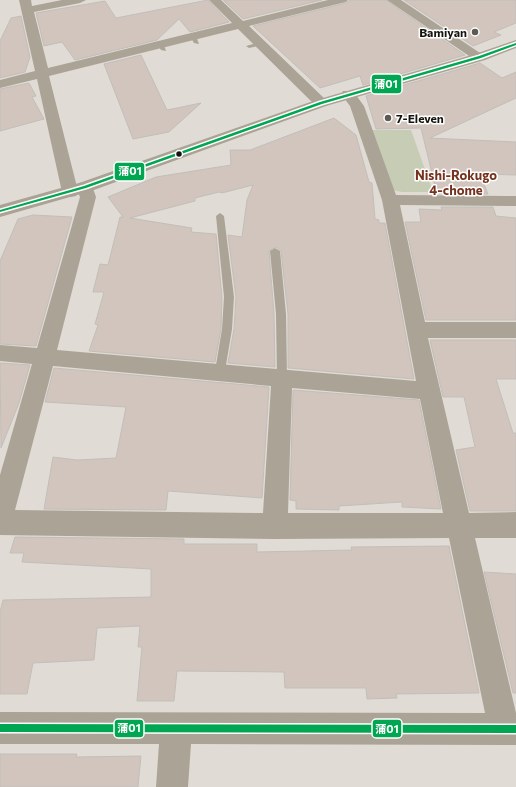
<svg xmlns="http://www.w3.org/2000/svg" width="516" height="787" font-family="Commissioner,'Noto Sans JP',sans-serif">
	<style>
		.green { fill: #c7ccb4 }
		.building { fill: #d1c5bd; stroke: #c2beba }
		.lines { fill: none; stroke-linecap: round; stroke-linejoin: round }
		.lane { fill: #aba496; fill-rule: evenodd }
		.street { fill: #aba496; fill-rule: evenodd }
		.secondary { fill: #aaa294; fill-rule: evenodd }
		.bus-1-casing { stroke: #fff; stroke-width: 3 }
		.bus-1 { fill: #00a651; fill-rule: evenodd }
		.poi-dot { fill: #5d5a54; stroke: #fff; stroke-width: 1.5 }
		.bus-dot { fill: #16140f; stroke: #fff; stroke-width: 1.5 }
		.labels { text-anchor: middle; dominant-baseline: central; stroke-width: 3; stroke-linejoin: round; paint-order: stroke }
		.far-poi-label { font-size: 12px; font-weight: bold; fill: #16140f; stroke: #fff; text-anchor: end }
		.far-neighbourhood-label { font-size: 13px; font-weight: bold; fill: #75321e; stroke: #fff }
		.line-badge { stroke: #fff; stroke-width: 1.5 }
		.badge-label { font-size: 11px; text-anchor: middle; font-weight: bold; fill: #fff }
	</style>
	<rect width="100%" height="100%" fill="#e0dcd5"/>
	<path class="green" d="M372 130H411L433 192H402L393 190Z"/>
	<path class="building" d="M208 0 229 22 190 32 179 19 157 40 75 60 62 42 44 46 36 13 105 1 116 18Z
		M223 0H322L243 19Z
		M350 0H386L465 55 363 85 360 76 320 88 253 26 346 3Z
		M404 0H516V23L494 32 501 35 473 46Z
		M21 16 30 57 25 72 0 78V41L11 18Z
		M141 55 167 110 201 103 169 132 133 139 104 64Z
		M480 63 502 78 516 72V98L430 138 516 142V175L480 174 488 194H437L421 128 376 129 366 96Z
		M29 83 36 96 32 97 44 119 0 131V89Z
		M334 118 356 135 369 182 372 183 375 219 379 220V223H385L414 379 288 368V314L281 251 276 247 269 251 274 314 275 367 228 363 234 329 236 297 228 235 242 237 247 200 253 185 222 193 219 192 195 198V201L130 218 192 228 191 232 216 234 222 297 221 329 215 362 89 351 98 325 95 324 104 292H93L100 264 108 265 120 217H123L108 197 156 177 231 165 230 150H250Z
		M441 207H493L496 216 516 218V320H426L405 222H421L419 209 442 210Z
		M33 215 72 217 36 346 0 344V261L18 219Z
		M430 340H516V379H496L513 433H516V511H470L456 450 475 447 464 397H443Z
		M0 363 30 365 19 403 1 448Z
		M54 368 269 387 262 498 168 491 166 510 44 509 53 457 77 460 116 458 126 407 45 402Z
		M293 390 419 400 441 509 402 507V502L339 506V510L296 509V501L290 500Z
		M15 537 184 539V544H257V552L352 550 351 547 449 546 479 693 396 694 397 698 367 699 366 688H285L284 672 177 671 174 701H137L142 647H138L140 626 97 628 94 660 33 663 27 694H0V612L3 600 151 597V569L22 562 24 553H10Z
		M484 572 516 574V693H513Z
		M0 754H77L76 757 141 756 138 787H0Z"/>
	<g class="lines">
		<path class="lane" d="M193 34 196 36 199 44 194 43 190 36Z
			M260 42 263 44 262 45 249 48 246 46Z
			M161 43 164 45 166 51 161 50 158 45Z
			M220 213 224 216 234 297 232 329 225 371 224 374H216L215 371 222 329 224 297 216 216Z
			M275 248 280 251 286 314 287 378 286 381H278L277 378 276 314 270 251Z"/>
		<path class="street" d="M19 0H31L32 6 62 0H86L80 3 34 12 48 68 232 23 209 0H221L243 21 328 0H348L346 2 249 26 326 100 328 103 326 106H316L238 29 49 76 77 187 79 183 85 182 91 183 96 197 57 350 416 381 382 200 350 106 341 94 343 91H353L364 106 396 195 516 196V206L400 205 425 322H516V338H428L469 513 516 512V538H475L516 713V745L191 744 188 787H156L159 744H0V712L485 713 449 538 275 539 0 535V475L32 364 0 361V345L37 348 80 197 78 192 76 196 70 197 64 196 62 192 37 79 0 88V80L35 71ZM53 366 271 386 263 513 15 510ZM292 388 420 399 443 513H288Z
			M387 0H401L486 57 485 60H475Z"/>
		<path class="secondary" d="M516 40V48L485 60 326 106 91 191 0 217V205L79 183 316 100 475 54Z"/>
		<defs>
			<path id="bus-1" d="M516 43V45L481 58 322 104 86 188 0 212V210L84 186 320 102 479 56Z
				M0 724 516 725V733L0 732Z"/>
		</defs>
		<use href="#bus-1" class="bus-1-casing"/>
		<use href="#bus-1" class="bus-1"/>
	</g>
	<g class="poi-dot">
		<circle cx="475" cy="32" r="4"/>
		<circle cx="388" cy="118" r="4"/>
	</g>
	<circle class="bus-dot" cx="179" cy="154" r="3.5"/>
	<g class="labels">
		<g class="far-poi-label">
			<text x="467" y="32">Bamiyan</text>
			<text x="396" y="118" text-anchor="start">7-Eleven</text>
		</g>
		<g class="far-neighbourhood-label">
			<text x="456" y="175">Nishi-Rokugo<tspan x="456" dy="15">4-chome</tspan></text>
		</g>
	</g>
	<g class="line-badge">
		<rect x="371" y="74" width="31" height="20" rx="4" fill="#00a651"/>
		<rect x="114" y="162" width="31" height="19" rx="4" fill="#00a651"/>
		<rect x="114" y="719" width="30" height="19" rx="4" fill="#00a651"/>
		<rect x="372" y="719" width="30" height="19" rx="4" fill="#00a651"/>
	</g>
	<g class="badge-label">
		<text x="386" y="88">蒲01</text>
		<text x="130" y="175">蒲01</text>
		<text x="129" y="732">蒲01</text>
		<text x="387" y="733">蒲01</text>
	</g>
</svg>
